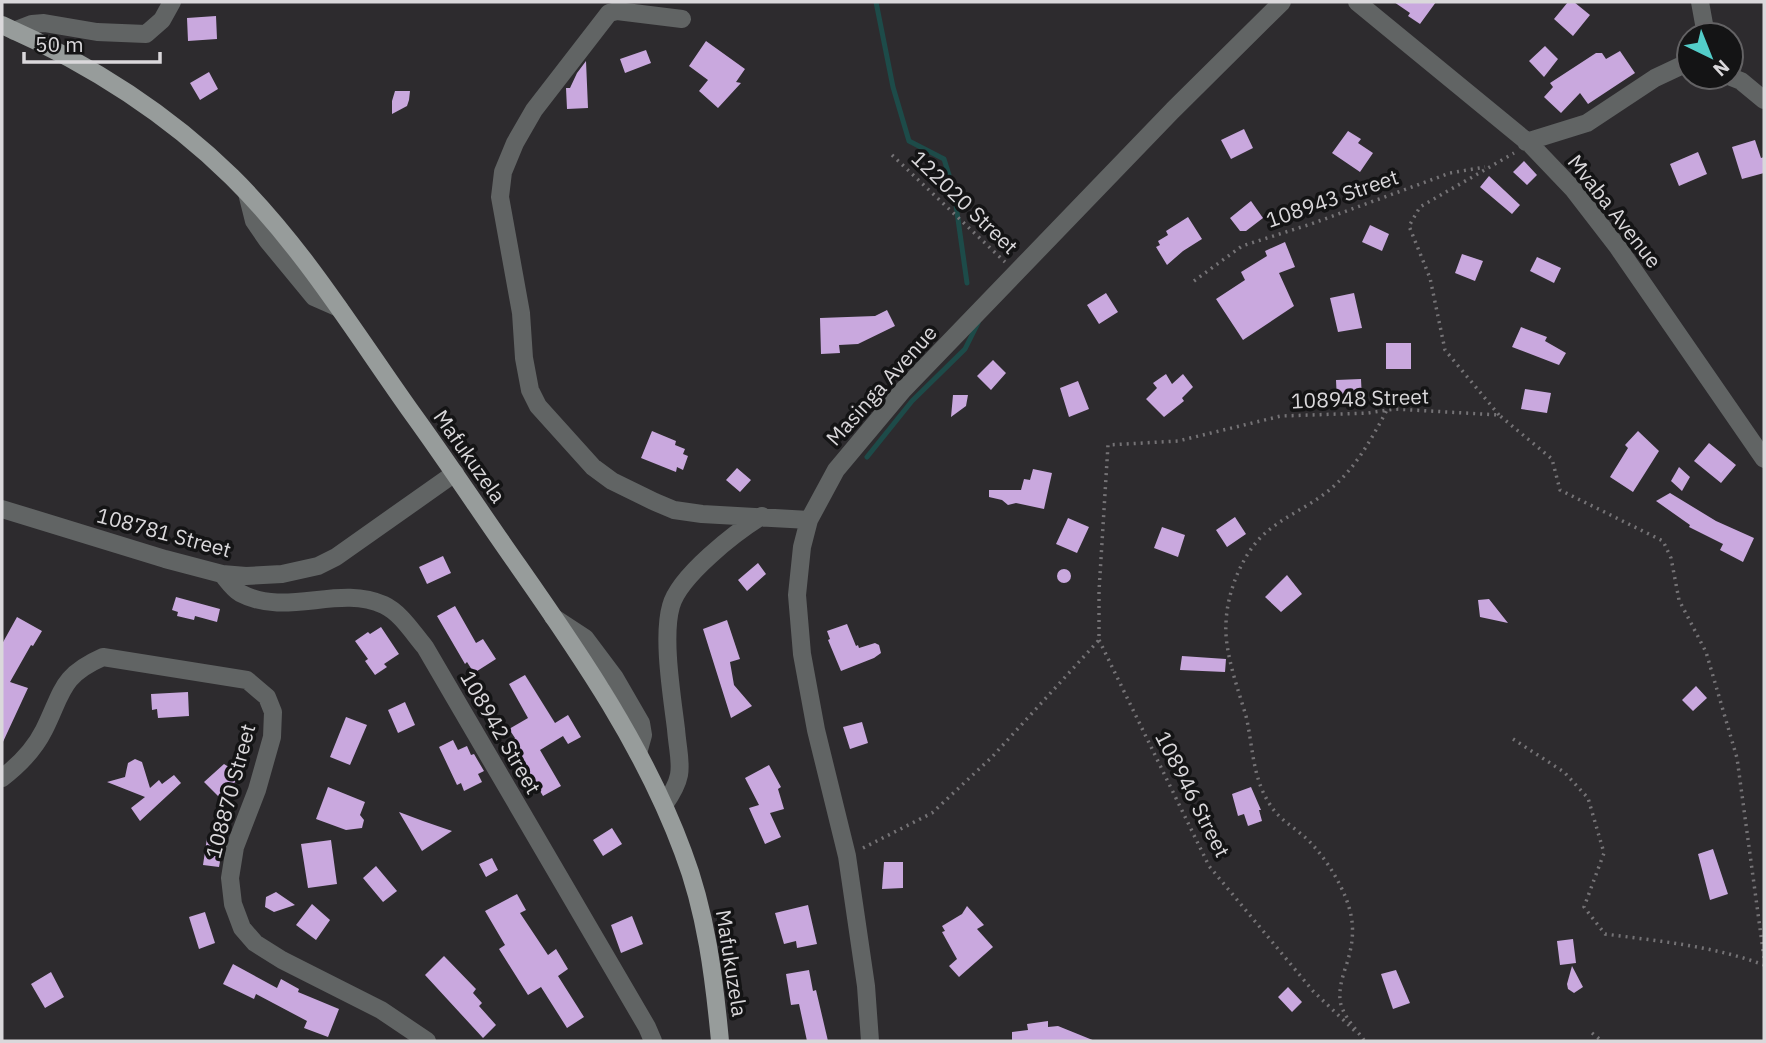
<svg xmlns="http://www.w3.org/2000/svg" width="1766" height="1043" font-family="'IBM Plex Sans',sans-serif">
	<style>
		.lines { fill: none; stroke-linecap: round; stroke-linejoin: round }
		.stream { stroke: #1d4b49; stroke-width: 5 }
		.building { fill: #c9a8de }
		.path { stroke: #757376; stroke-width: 3.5; stroke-dasharray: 2 5; stroke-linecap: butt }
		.minor { stroke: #616464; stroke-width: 18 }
		.major { stroke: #979c9b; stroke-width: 18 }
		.labels { text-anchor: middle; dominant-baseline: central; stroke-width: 7; stroke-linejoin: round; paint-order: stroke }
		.street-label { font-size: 21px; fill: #dad8db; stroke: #141415 }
	</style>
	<rect width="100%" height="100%" fill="#2d2b2e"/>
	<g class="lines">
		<path class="stream" d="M876 2 893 87 909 141 944 159 954 191 967 283
			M867 457 912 401 965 349 978 323"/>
	</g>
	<path class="building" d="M1394 2H1436L1420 24 1408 16 1410 13Z
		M1568 2H1574L1590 15 1573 36 1554 19Z
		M216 16 217 39 188 41 187 18Z
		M706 41 745 69 736 82 741 83 718 108 699 91 708 80 689 66Z
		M1545 46 1558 59 1544 77 1529 61Z
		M646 50 651 63 625 73 620 59Z
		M1620 51 1635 73 1588 104 1580 93 1561 113 1544 97 1553 87 1550 83 1596 53H1602L1606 59Z
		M586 61 588 108 567 109 566 88H570L577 73Z
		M209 72 218 89 200 100 190 83Z
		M395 91H410L409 100 407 106 392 114V101Z
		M1244 129 1253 148 1231 159 1221 140Z
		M1348 131 1361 139 1358 143 1373 153 1360 172 1332 153Z
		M1755 140 1761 158 1764 157V173L1742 179 1732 147Z
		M1698 152 1707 174 1679 186 1670 164Z
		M1524 161 1537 175 1527 185 1513 172Z
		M1489 176 1520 205 1512 214 1480 187Z
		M1251 201 1263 218 1246 231H1240L1230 218Z
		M1188 217 1202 239 1183 251 1167 265 1156 247 1160 245 1158 241 1168 235 1166 231Z
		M1370 225 1389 234 1382 251 1362 242Z
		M1285 242 1295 267 1279 273 1294 306 1243 340 1216 299 1245 280 1241 272 1267 256 1265 251Z
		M1462 254 1483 261 1475 281 1455 273Z
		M1537 257 1561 268 1554 283 1530 271Z
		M1106 293 1118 312 1099 324 1087 305Z
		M1354 293 1362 328 1338 332 1330 298Z
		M887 310 895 326 858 344 839 345 840 353 821 354 820 318 875 316Z
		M1521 327 1547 337 1545 341 1566 353 1559 365 1512 347Z
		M1386 343H1411V369H1386Z
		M993 360 1006 373 991 390 977 376Z
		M1166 374 1172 384 1183 374 1193 387 1182 398 1184 401 1164 417 1146 399 1157 388 1153 383Z
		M1361 379 1362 400 1337 401 1336 380Z
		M1078 381 1089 409 1069 417 1060 388Z
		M1525 389 1551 393 1547 413 1521 409Z
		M953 395H968L966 406 951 417Z
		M652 431 676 441 675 445 685 449 683 454 688 456 683 470 677 467 676 472 641 458Z
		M1638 431 1659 451 1633 492 1610 477 1628 448 1625 445Z
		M1709 443 1736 465 1721 483 1694 461Z
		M1679 467 1690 477 1682 491 1671 481Z
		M737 468 751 480 740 492 726 480Z
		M1033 469 1052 473 1044 509 1016 503 1008 505 1002 500 989 497V490H1021L1024 479 1030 480Z
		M1670 493 1716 521 1754 538 1743 562 1720 550 1723 544 1689 527 1690 525 1656 501Z
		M1235 517 1246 534 1227 547 1216 530Z
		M1068 518 1089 527 1077 553 1056 544Z
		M1162 527 1185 535 1178 557 1154 548Z
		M443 556 451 573 427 584 419 567Z
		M758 563 766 574 747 591 738 580Z
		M1057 576a7 7 0 1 1 14 0a7 7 0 1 1-14 0Z
		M1287 575 1302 594 1281 612 1265 597Z
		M176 597 220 609 217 622 195 616 194 620 177 616 178 612 172 610Z
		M1489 599 1508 623 1480 617 1478 600Z
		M455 606 476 643 483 639 496 659 474 673 467 662 465 664 437 616Z
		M17 617 42 631 33 646 31 645 10 682 28 688 2 744V644Z
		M727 620 740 659 730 662 734 685 752 706 731 718 703 629Z
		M847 624 856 646 858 645 859 648 875 643 879 645 881 653 874 658 841 671 828 640 830 639 827 631Z
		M381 627 399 654 384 664 387 667 375 675 365 661 368 659 355 641 368 632 370 634Z
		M1182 656 1226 659 1225 672 1180 670Z
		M525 675 555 723 568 715 581 737 568 744 563 736 540 750 561 786 543 796 511 741 515 738 509 729 528 718 509 684Z
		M1696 686 1707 698 1693 711 1682 700Z
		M188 692 189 716 158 718 157 709 152 710 151 694Z
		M405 702 415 725 398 733 388 710Z
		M346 717 367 725 350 765 330 757Z
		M862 722 868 743 850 749 843 727Z
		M453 740 458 750 467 746 471 755 474 754 484 771 478 774 482 782 464 791 461 783 457 785 439 747Z
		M135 759 142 762 150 788 159 780 162 784 174 775 181 783 140 821 131 808 145 797 107 782 125 777 128 763Z
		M224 764 240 774 223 801 204 782Z
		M769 765 781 787 778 789 784 809 770 813 781 837 765 844 749 808 759 805 745 778Z
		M328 787 365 802 360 815 364 820 362 828 346 830 316 819Z
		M1251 787 1261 810H1259L1262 821 1248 826 1244 814 1238 816 1232 794Z
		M399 812 423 821 452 831 422 851Z
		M612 828 622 844 603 856 593 840Z
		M207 838 224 840 219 867 203 865Z
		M331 840 337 884 308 888 301 844Z
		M1713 849 1728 894 1710 900 1698 854Z
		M492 858 498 870 486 877 479 864Z
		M884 862H903V888L882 889Z
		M376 866 397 891 383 902 363 878Z
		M276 892 295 905 274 912 265 907 266 897Z
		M517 894 526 910 520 913 548 955 556 949 568 969 558 976 584 1017 567 1028 541 987 528 995 499 949 505 945 485 911Z
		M312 904 330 920 316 940 296 925Z
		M808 905 817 944 797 948 796 941 784 944 775 913Z
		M967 906 984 925 977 929 993 947 959 977 949 966 957 959 942 932 945 931 942 926 962 914Z
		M205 912 215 943 199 949 189 917Z
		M632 916 643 944 621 953 611 925Z
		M1573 939 1576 963 1560 965 1557 941Z
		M444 956 476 989 473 993 482 1003 479 1006 496 1025 483 1038 425 975Z
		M233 964 277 988 281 979 299 989 298 992 339 1009 328 1037 304 1028 307 1021 256 994 254 999 223 984Z
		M1572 966 1583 987 1574 993 1568 989 1567 984Z
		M809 970 813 991 816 990 828 1041H807L799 1004 791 1005 786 974Z
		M1396 970 1410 1003 1393 1009 1381 974Z
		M51 972 64 997 45 1008 31 984Z
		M1288 987 1302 1002 1292 1012 1278 997Z
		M1048 1021V1027L1058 1026 1095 1041H1012V1032L1028 1030 1027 1024Z"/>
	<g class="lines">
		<path class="path" d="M892 155 1005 262
			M1194 281 1242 246 1311 224 1450 173 1485 167
			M1499 415 1445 350 1430 278 1409 226 1420 207 1514 153
			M1099 640 1209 866 1313 991 1356 1032
			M1513 739 1564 772 1588 798 1604 853 1584 907 1605 934C1658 941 1714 946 1764 965
			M863 848 932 813 992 757 1099 640V591L1108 445 1178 441 1281 416 1368 413 1395 409 1499 415 1552 459 1560 490 1663 541 1671 558 1679 600 1706 652 1737 758 1764 958
			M1592 1033 1602 1041
			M1364 1040C1355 1028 1342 1015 1340 1000 1339 987 1343 975 1347 963 1356 934 1354 914 1341 887 1332 869 1321 853 1307 839 1294 827 1278 819 1269 803 1252 776 1253 746 1246 716 1238 689 1224 651 1226 623 1227 593 1241 557 1262 536 1284 515 1315 505 1336 484 1358 464 1373 436 1387 410"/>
		<path class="minor" d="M1357 2 1530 144 1573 189 1617 246 1764 459
			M1700 2 1706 35
			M682 19 617 11 609 13 534 110 515 143 503 172 500 197 521 313 524 358 530 390 538 406 593 467 612 481 655 502 674 510 702 514 809 520
			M14 31 32 24 44 23 97 32 146 34 162 20 172 2
			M1731 77 1741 81 1764 100
			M1526 142 1587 123 1655 78 1689 62
			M247 193 254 221 267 240 314 297 339 308
			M2 509 165 559 222 574 246 576 282 574 318 566 336 557 455 473
			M222 574C227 580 233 589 240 593 287 618 338 584 384 605 401 613 413 633 425 647L647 1027 653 1041
			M553 617 585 638 615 678 641 723 643 735 638 753
			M2 778C19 765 34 750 44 730 63 692 60 676 103 657L247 680 267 697 273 712 272 737 257 790 235 847 230 878 233 904 242 928 255 943 282 960 381 1010 427 1041
			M664 805C687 773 679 765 676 729 672 696 662 637 671 606 679 576 736 532 762 516
			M870 1041 866 986 847 856 816 730 802 654 797 595 802 547 809 520 836 470 903 390 1173 110 1282 2"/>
		<path class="major" d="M2 25C86 62 167 113 232 177 303 247 355 333 412 413 449 464 483 516 519 567 582 657 645 749 683 852 706 912 714 977 720 1041"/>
	</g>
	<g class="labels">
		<g class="street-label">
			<text transform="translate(1332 198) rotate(-19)">108943 Street</text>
			<text transform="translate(965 202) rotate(44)">122020 Street</text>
			<text transform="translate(1615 211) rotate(52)">Mvaba Avenue</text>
			<text transform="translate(881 385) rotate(-48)">Masinga Avenue</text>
			<text transform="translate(1360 398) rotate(-2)">108948 Street</text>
			<text transform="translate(470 456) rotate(55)">Mafukuzela</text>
			<text transform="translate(164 532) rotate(15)">108781 Street</text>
			<text transform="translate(501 732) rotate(60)">108942 Street</text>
			<text transform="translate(230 791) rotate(-75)">108870 Street</text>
			<text transform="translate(1193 794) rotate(63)">108946 Street</text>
			<text transform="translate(732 963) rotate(81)">Mafukuzela</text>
		</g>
	</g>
	<rect width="1766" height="1043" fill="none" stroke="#dad8db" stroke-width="7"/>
	<g transform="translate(1710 56) rotate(137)"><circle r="33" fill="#141415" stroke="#636264" stroke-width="2"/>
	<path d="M0-5L12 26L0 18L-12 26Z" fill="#53cdc9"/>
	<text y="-10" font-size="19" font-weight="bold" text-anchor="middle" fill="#dad8db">N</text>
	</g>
	<path d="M24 52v10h136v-10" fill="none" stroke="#dad8db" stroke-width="3.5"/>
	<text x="35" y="52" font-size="21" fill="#dad8db" stroke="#141415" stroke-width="5" paint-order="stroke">50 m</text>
</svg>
